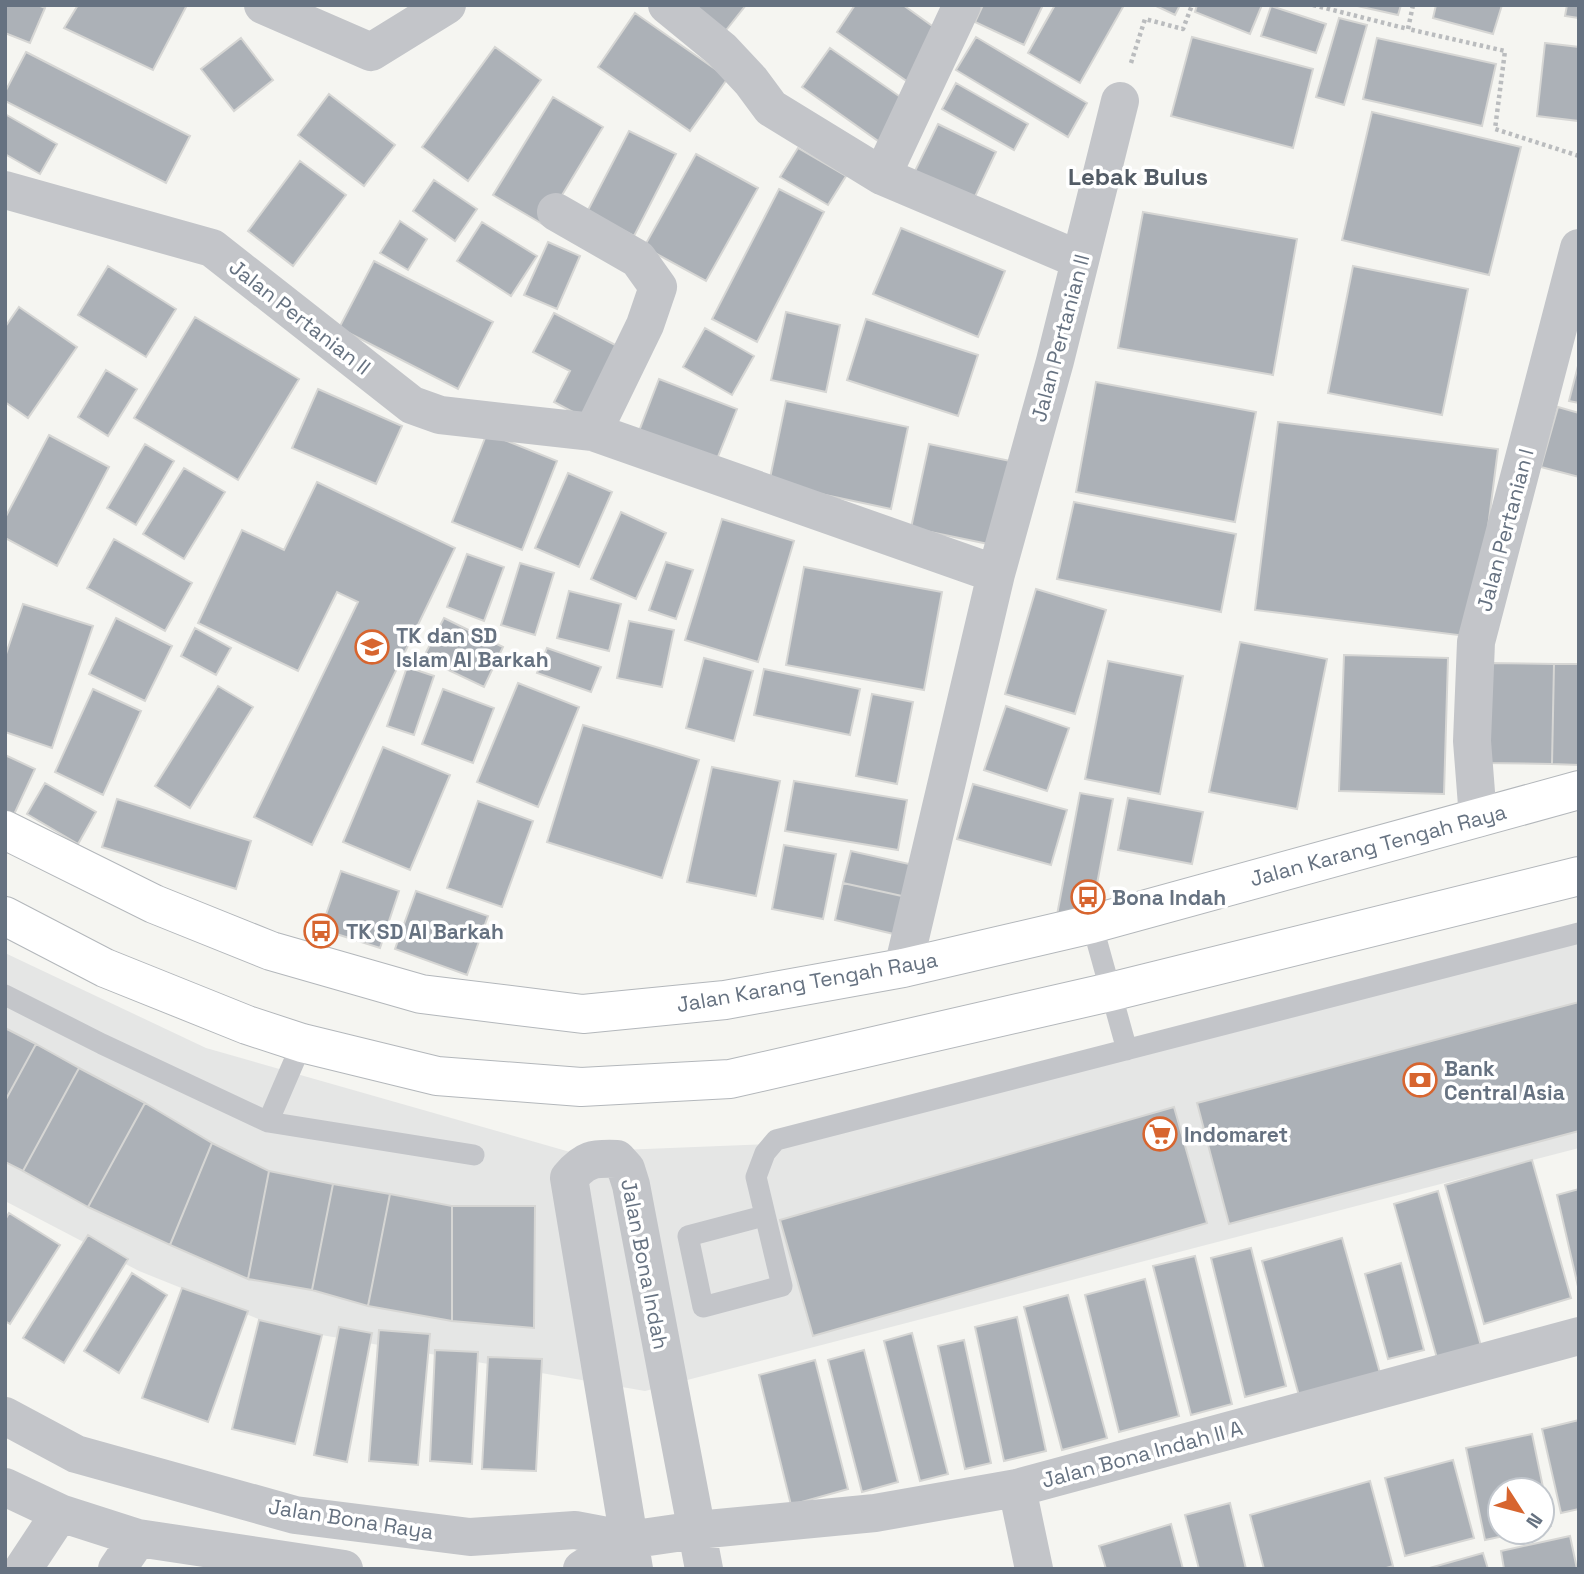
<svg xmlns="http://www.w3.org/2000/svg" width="1584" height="1574" font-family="'Space Grotesk',sans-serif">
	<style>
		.built { fill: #e5e6e5 }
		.building { fill: #acb1b7; stroke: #d6d6d4; stroke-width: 2 }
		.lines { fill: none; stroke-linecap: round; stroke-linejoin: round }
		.secondary-casing { stroke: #b3b7bb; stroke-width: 40 }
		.path { stroke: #babcbe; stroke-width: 4.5; stroke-dasharray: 3.5 3.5; stroke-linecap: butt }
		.lane { stroke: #c3c5c9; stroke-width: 21 }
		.street { stroke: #c3c5c9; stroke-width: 38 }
		.secondary { stroke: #fff; stroke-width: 38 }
		.labels { text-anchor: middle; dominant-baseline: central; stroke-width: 7; stroke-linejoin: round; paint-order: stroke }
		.street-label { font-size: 21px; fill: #667281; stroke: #fff }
		.poi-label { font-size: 21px; font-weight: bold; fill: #667281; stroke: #fff; text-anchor: start }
		.quarter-label { font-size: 24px; font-weight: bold; fill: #535c66; stroke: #fff }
	</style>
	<rect width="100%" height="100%" fill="#f5f5f1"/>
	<path class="built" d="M1579 931V1148L645 1391 281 1328 139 1271 5 1201V953L206 1048 570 1152 792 1143Z"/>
	<path class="building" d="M5 5H38L45 8 30 43 5 33Z
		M78 5H187L153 70 64 28Z
		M682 5H746L723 34Z
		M855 5H903L942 33 908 82 837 32Z
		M983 5H1043L1024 45 975 22Z
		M1055 5H1119L1123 7 1080 83 1028 53Z
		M1154 5H1180L1175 15Z
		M1197 5H1262L1250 34 1195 12Z
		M1353 5H1401L1398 15Z
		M1436 5H1502L1493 34 1433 18Z
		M1567 5H1579V18L1565 16Z
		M1271 6 1326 24 1316 53 1261 36Z
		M635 13 728 78 690 131 598 67Z
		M1339 18 1367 25 1344 105 1316 97Z
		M976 37 1087 103 1068 137 956 70Z
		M1192 37 1313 69 1293 148 1171 116Z
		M241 38 273 80 234 111 201 69Z
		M1377 38 1496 64 1482 126 1363 99Z
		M1545 43 1579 47V121L1537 116Z
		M495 47 541 80 468 181 422 147Z
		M830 48 909 103 881 143 802 87Z
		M26 52 190 136 166 183 5 101V92Z
		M956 83 1028 124 1014 150 942 109Z
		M329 94 395 145 364 186 298 135Z
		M553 97 603 127 544 225 493 195Z
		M1372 112 1521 147 1489 275 1342 240Z
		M5 114 57 144 40 174 5 154Z
		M938 124 996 152 972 203 913 175Z
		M629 131 676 154 634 236 587 212Z
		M798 148 846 176 828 205 780 177Z
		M696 154 758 188 706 281 644 247Z
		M300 161 346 195 293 266 248 231Z
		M434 180 477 209 455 241 413 211Z
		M779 189 824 212 757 342 712 319Z
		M1143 212 1297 239 1273 375 1118 348Z
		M400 221 427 239 408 270 380 253Z
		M482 222 537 256 511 296 457 261Z
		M901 228 1005 271 978 337 873 294Z
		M548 242 580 256 557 309 524 295Z
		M374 261 493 322 458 389 339 328Z
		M108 266 176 309 146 357 78 315Z
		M1353 266 1468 289 1442 415 1328 393Z
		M19 307 77 347 28 418 5 402V327Z
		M786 312 840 325 826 392 771 380Z
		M554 313 623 349 586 419 554 402 570 371 533 352Z
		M195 317 299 379 238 480 134 418Z
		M866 319 978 355 958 416 847 380Z
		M705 328 754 356 732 395 683 367Z
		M1579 362V403L1569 401Z
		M106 370 137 389 108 436 78 417Z
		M659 379 737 409 713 469 636 439Z
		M1096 382 1256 412 1235 522 1076 492Z
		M318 389 402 426 376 484 292 448Z
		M786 401 908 427 891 509 769 483Z
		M1558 407 1579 413V477L1541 467Z
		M1278 422 1498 449 1474 637 1255 610Z
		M487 433 557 461 522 550 452 522Z
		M49 435 109 467 57 566 5 538V518Z
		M145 444 174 461 136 525 107 508Z
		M929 444 1015 462 998 546 911 528Z
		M184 468 225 492 184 559 143 534Z
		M568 473 612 492 579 567 535 548Z
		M317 482 455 548 312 845 254 817 358 602 337 592 298 671 198 623 242 530 284 550Z
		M1074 502 1236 534 1221 612 1057 579Z
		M621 512 666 533 636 599 591 579Z
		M722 519 794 541 758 662 685 640Z
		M114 539 192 583 165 631 87 588Z
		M467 554 504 567 484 621 447 607Z
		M666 562 693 570 676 619 649 610Z
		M520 563 554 573 535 635 501 625Z
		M804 567 942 592 924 690 786 665Z
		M1036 589 1106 610 1075 714 1005 694Z
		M569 591 621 604 609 651 557 638Z
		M23 604 93 626 52 748 5 732V657Z
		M116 618 172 646 145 701 89 674Z
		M444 618 503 647 484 687 423 658Z
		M629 621 674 630 662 687 617 678Z
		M195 628 231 648 216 675 181 656Z
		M1240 642 1327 659 1297 809 1209 792Z
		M547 648 601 667 591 692 537 673Z
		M1344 655 1448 658 1444 794 1339 791Z
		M704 658 753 671 734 741 686 728Z
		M1108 661 1183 676 1160 794 1085 779Z
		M1487 663 1554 664 1552 764 1484 763Z
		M1554 664H1579V765L1552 764Z
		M407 667 434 676 414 735 387 726Z
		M764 669 860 689 850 735 754 715Z
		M518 683 579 707 538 807 477 782Z
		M218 686 253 707 190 808 155 786Z
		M93 689 141 711 103 795 55 772Z
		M443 689 494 708 473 763 422 744Z
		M872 694 913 702 897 784 856 776Z
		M1006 706 1069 728 1047 791 984 770Z
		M583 725 699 760 662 878 547 842Z
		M383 747 450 775 410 870 343 842Z
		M5 755 35 769 11 821 5 818Z
		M712 767 780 781 756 896 687 882Z
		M794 781 907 800 898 850 785 831Z
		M45 783 96 812 78 844 27 814Z
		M973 784 1067 810 1051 865 957 839Z
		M1080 793 1113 799 1090 921 1057 915Z
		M1128 798 1203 812 1192 864 1118 850Z
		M117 799 251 841 236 889 102 847Z
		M478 801 533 821 502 907 447 888Z
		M784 845 836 854 823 919 772 909Z
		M851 851 918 866 911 898 843 883Z
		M341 871 399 891 380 948 321 929Z
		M843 883 911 898 902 936 835 920Z
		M416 891 488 916 467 975 395 949Z
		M1579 1002V1131L1229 1224 1197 1103Z
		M5 1028 36 1044 5 1101Z
		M36 1044 79 1068 23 1171 5 1162V1101Z
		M79 1068 145 1103 88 1207 23 1171Z
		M145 1103 212 1143 170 1245 88 1207Z
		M1174 1107 1207 1223 813 1336 780 1220Z
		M212 1143 269 1171 248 1279 170 1245Z
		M1532 1160 1571 1298 1484 1324 1445 1185Z
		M269 1171 333 1184 312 1290 248 1279Z
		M333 1184 390 1194 368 1306 312 1290Z
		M1579 1189V1291L1557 1195Z
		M1438 1191 1481 1346 1437 1358 1394 1204Z
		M390 1194 452 1206V1321L368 1306Z
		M452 1206H535L534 1328 452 1321Z
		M9 1213 60 1245 10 1324 5 1321V1220Z
		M88 1235 128 1259 64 1363 23 1338Z
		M1342 1238 1382 1380 1301 1403 1262 1261Z
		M1251 1248 1286 1386 1245 1397 1211 1258Z
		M1195 1256 1232 1404 1191 1415 1153 1266Z
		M1401 1263 1424 1350 1388 1359 1365 1274Z
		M132 1273 167 1295 119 1373 84 1351Z
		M1145 1279 1179 1416 1119 1432 1085 1295Z
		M182 1288 248 1311 208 1422 142 1398Z
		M1068 1295 1107 1438 1062 1450 1024 1307Z
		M1017 1317 1046 1451 1004 1461 975 1327Z
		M259 1320 322 1335 295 1444 232 1429Z
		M339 1327 372 1333 347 1462 314 1455Z
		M379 1330 430 1334 418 1465 369 1461Z
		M912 1333 948 1474 920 1481 884 1341Z
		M964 1340 991 1463 965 1469 938 1346Z
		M435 1350 478 1352 472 1464 430 1461Z
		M864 1350 898 1482 862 1492 828 1360Z
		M488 1357 542 1359 536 1471 482 1469Z
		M815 1360 848 1489 791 1505 759 1375Z
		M1579 1420V1509L1561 1513 1542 1429Z
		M1532 1434 1551 1526 1542 1528V1490H1500V1532H1522L1485 1540 1466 1448Z
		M1453 1460 1474 1538 1405 1556 1385 1478Z
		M1370 1481 1393 1566 1383 1569H1264L1250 1515Z
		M1230 1503 1246 1569H1199L1185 1515Z
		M1171 1524 1183 1569H1106L1099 1546Z
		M1570 1536 1577 1569H1504L1501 1551Z
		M1483 1553 1488 1569H1426Z"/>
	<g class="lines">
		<defs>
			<path id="secondary" d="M5 830 154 904 271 951 421 994 583 1014 725 1000 903 968 1092 924 1579 790
				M5 916 105 968 247 1025 302 1043 437 1076 581 1087 730 1079 1110 992 1579 876"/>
		</defs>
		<use href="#secondary" class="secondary-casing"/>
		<path class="path" d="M1313 5 1408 29
			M1413 5 1408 29 1505 51 1495 129 1579 156
			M1131 63 1145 19 1183 29 1192 5"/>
		<path class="lane" d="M1092 924 1127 1050
			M5 995 102 1044 268 1122 302 1043
			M268 1122 474 1155
			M764 1216 688 1236 703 1307 782 1286 756 1177 765 1153 776 1140 1579 933"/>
		<path class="street" d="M263 5 371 52 447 5
			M667 5 722 50 751 81 771 108 882 176
			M962 5 882 176 1080 260
			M5 190 212 248 412 405 440 415 593 432 645 325 658 287 638 259 556 212
			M593 432 996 574
			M1478 818 1472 741 1476 642 1579 248
			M903 968 996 574 1055 361 1120 101
			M5 1416 76 1454 295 1515 470 1537 575 1530 628 1540 697 1530 875 1513 1017 1488 1579 1336
			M5 1487 60 1513 138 1538 344 1569
			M1017 1488 1034 1569
			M23 1569 60 1513
			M117 1569 138 1538
			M582 1569 628 1540
			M634 1569 569 1178C585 1159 593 1158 617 1159L626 1169 631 1185 704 1569"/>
		<use href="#secondary" class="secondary"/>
	</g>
	<defs>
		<symbol id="school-ring" viewBox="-11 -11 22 22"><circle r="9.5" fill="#fff" stroke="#d7652f" stroke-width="1.5"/><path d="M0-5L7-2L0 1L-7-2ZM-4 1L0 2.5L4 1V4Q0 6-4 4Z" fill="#d7652f"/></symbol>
		<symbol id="bus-ring" viewBox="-11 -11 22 22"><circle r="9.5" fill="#fff" stroke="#d7652f" stroke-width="1.5"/><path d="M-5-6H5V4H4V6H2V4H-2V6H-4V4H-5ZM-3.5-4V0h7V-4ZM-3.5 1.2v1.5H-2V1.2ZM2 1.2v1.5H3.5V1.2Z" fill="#d7652f"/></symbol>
		<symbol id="bank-ring" viewBox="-11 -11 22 22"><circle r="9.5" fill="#fff" stroke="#d7652f" stroke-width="1.5"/><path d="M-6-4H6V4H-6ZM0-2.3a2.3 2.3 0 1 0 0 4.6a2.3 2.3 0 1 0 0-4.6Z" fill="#d7652f"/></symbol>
		<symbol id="supermarket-ring" viewBox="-11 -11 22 22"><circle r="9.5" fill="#fff" stroke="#d7652f" stroke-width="1.5"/><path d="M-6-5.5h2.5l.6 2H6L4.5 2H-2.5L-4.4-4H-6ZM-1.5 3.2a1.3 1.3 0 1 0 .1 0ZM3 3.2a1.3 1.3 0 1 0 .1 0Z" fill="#d7652f"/></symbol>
	</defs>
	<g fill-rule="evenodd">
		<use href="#school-ring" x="353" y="628" width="38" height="38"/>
		<use href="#bus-ring" x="1069" y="878" width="38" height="38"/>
		<use href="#bus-ring" x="302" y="912" width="38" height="38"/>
		<use href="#bank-ring" x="1401" y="1061" width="38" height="38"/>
		<use href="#supermarket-ring" x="1141" y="1115" width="38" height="38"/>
	</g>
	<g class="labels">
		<g class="street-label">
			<text transform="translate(300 317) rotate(38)">Jalan Pertanian II</text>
			<text transform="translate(1060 338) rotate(-75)">Jalan Pertanian II</text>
			<text transform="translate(1505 530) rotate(-75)">Jalan Pertanian I</text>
			<text transform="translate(1378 845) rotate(-15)">Jalan Karang Tengah Raya</text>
			<text transform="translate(807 982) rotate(-10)">Jalan Karang Tengah Raya</text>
			<text transform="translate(645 1264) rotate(79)">Jalan Bona Indah</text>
			<text transform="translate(1142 1454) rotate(-15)">Jalan Bona Indah II A</text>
			<text transform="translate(351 1519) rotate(9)">Jalan Bona Raya</text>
		</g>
		<g class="poi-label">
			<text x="396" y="635">TK dan SD<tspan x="396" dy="24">Islam Al Barkah</tspan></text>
			<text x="1112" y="897">Bona Indah</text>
			<text x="346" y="931">TK SD Al Barkah</text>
			<text x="1444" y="1068">Bank<tspan x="1444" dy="24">Central Asia</tspan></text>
			<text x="1184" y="1134">Indomaret</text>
		</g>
		<g class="quarter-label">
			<text x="1138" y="176">Lebak Bulus</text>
		</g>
	</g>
	<rect width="1584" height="1574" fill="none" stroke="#667281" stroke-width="14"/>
	<g transform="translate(1521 1511) rotate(126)"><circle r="33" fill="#ffffff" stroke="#c2c7cd" stroke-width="2"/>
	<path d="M0-5L12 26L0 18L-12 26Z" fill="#d7652f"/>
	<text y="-10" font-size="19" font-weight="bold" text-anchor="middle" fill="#667281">N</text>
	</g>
</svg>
